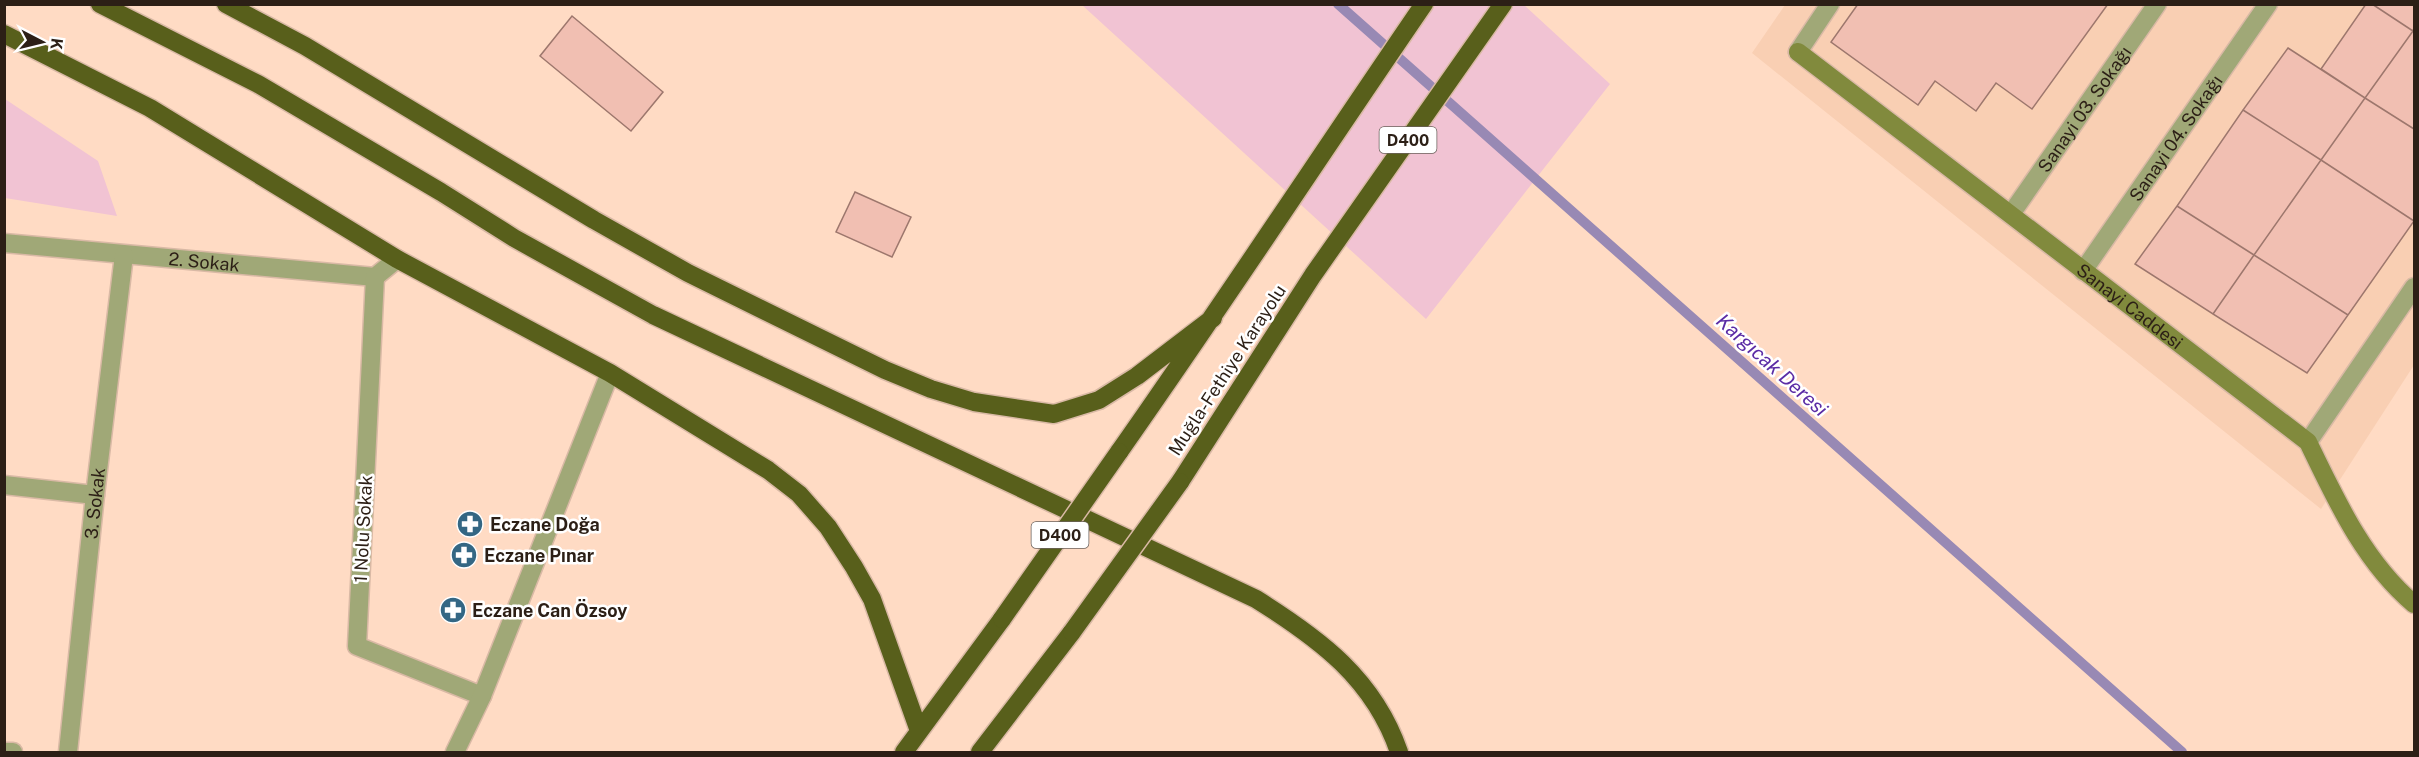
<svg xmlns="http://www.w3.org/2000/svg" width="2419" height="757" font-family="'Public Sans',sans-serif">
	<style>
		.built { fill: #f9cfb3 }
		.green { fill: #f1c3d3 }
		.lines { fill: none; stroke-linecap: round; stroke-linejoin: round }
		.stream { stroke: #9889b4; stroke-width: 10 }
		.building { fill: #f1bfb2; stroke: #9d776d; stroke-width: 1.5 }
		.street-casing { stroke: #d9b9a5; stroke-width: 21 }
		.secondary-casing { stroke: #d9b9a5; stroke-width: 21 }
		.highway-casing { stroke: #d9b9a5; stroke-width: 21 }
		.street { stroke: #a0a877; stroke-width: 18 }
		.secondary { stroke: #818a3d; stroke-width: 18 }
		.highway { stroke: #585f1b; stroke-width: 18 }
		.highway-bridge-casing { stroke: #d9b9a5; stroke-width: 21; stroke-linecap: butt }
		.highway-bridge { stroke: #585f1b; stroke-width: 18 }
		.labels { text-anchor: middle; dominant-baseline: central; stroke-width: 5; stroke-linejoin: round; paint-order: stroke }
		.shield { fill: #fff; stroke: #6b625c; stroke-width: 1.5 }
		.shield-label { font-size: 16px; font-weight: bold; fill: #2c1f16 }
		.street-label { font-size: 18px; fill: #2c1f16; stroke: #fff }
		.poi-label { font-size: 18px; font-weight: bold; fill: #2c1f16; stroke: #fff; text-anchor: start }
		.water-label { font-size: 20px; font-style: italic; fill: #5b2ca5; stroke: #fff }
	</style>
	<rect width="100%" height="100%" fill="#ffdbc4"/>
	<path class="built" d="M1785 5H2414V365L2321 509 1752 53Z"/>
	<path class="green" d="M1082 5H1524L1610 84 1426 319Z
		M5 99 98 161 117 216 5 198Z"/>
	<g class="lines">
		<path class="stream" d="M1338 4 2182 752"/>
	</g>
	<path class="building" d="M1858 4H2108L2032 109 1996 83 1976 111 1935 81 1918 105 1831 42Z
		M2366 4H2372L2413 31 2365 98 2321 69Z
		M2372 4H2414V28L2413 31Z
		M572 16 663 92 631 131 540 56Z
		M2413 31 2414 32V129L2365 98Z
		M2288 48 2365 98 2321 160 2243 110Z
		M2365 98 2414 129V221L2321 160Z
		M2243 110 2321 160 2254 255 2177 206Z
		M2321 160 2414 221 2348 315 2254 255Z
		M855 192 911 217 892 257 836 232Z
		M2177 206 2254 255 2213 314 2135 264Z
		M2254 255 2348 315 2307 373 2213 314Z"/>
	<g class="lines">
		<defs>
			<g id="street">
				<path d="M1798 52 1830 4"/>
				<path id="s1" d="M2011 214 2157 4"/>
				<path id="s2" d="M4 243 375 277 397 259"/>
				<path id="s3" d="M2083 271 2268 4"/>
				<path d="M375 277 357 646 482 696"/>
				<path d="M2308 442 2414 287"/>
				<path d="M4 485 95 495"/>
				<path d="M4 752H13"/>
				<path id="s4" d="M68 752 95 495 124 255"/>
				<path d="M455 752 482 696 610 373"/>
			</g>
			<g id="secondary">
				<path id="s5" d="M1798 52 2308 442C2336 500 2364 562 2414 604"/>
			</g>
			<path id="highway" d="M100 4 258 84 441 192 514 238 653 315 1256 599C1320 639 1374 679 1399 752
				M226 4 305 46 594 220 688 273 885 370 931 389 974 402 1054 414 1099 400 1137 376 1213 318
				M4 34 150 108 397 259 610 373 768 470 799 494 828 527 854 567 872 599 919 731
				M1119 452C1223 304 1322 153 1424 4
				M1180 482 1313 275 1503 4
				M904 752 1002 619
				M980 752 1072 632"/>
		</defs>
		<use href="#street" class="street-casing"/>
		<use href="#secondary" class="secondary-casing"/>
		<use href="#highway" class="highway-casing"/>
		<use href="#street" class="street"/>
		<use href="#secondary" class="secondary"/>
		<use href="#highway" class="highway"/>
		<defs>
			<path id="highway-bridge" d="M1002 619 1119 452
				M1072 632 1180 482"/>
		</defs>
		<use href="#highway-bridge" class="highway-bridge-casing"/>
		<use href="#highway-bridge" class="highway-bridge"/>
	</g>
	<defs>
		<symbol id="pharmacy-disc" viewBox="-11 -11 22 22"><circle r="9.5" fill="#346784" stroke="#fff"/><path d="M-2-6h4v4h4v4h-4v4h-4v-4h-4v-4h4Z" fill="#fff"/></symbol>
	</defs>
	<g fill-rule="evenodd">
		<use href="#pharmacy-disc" x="455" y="509" width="30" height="30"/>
		<use href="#pharmacy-disc" x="449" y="540" width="30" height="30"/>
		<use href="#pharmacy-disc" x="438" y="595" width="30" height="30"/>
	</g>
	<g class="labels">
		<g class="shield">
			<rect x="1379.5" y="127" width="57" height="26" rx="4.5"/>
			<rect x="1031.5" y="522" width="57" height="26" rx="4.5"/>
		</g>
		<g class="shield-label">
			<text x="1408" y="140">D400</text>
			<text x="1060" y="535">D400</text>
		</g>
		<g class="street-label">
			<text stroke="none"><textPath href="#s1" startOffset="128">Sanayi 03. Sokağı</textPath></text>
			<text stroke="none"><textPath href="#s3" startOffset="162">Sanayi 04. Sokağı</textPath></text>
			<text stroke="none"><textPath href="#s2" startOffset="201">2. Sokak</textPath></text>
			<text stroke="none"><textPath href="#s5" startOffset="418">Sanayi Caddesi</textPath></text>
			<text transform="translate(1227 370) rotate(-57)">Muğla-Fethiye Karayolu</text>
			<text stroke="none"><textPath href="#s4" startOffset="250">3. Sokak</textPath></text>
			<text transform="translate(363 529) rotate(-87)">1 Nolu Sokak</text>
		</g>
		<g class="poi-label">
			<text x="490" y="524">Eczane Doğa</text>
			<text x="484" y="555">Eczane Pınar</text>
			<text x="472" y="610">Eczane Can Özsoy</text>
		</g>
		<g class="water-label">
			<text transform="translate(1772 365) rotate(42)">Kargıcak Deresi</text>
		</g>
	</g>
	<rect width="2419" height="757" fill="none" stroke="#2c1f16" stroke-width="12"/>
	<g transform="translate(42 42) rotate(97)" stroke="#ffffff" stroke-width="4.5" paint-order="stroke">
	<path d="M0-4.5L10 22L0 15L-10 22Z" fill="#2c1f16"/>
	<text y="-9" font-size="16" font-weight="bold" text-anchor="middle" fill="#2c1f16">K</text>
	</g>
</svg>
